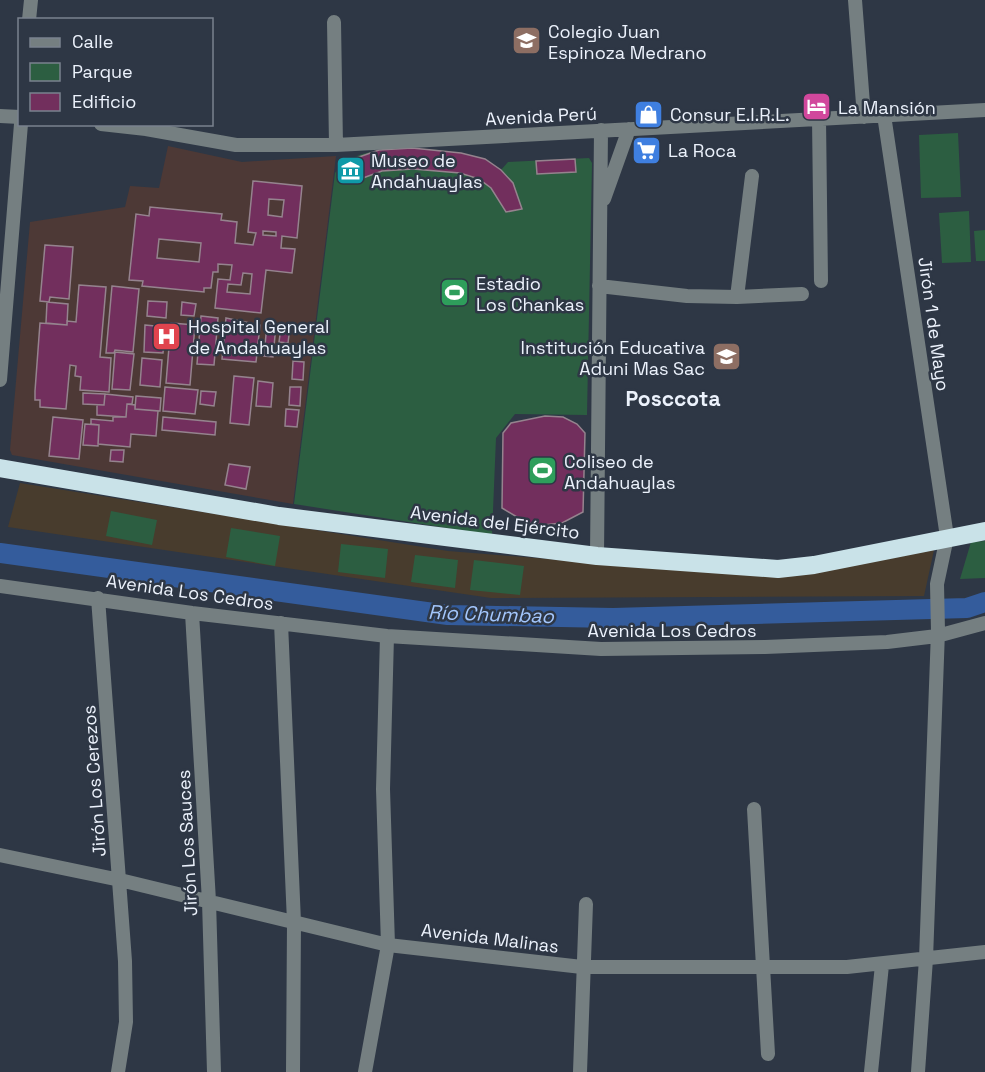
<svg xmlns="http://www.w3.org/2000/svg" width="985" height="1072" font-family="'Space Grotesk',sans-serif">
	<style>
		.industrial { fill: #483c2d }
		.medical { fill: #4d3936 }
		.green { fill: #2c5e41 }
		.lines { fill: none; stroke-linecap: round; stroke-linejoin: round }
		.river { stroke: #345c9c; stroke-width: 20 }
		.building { fill: #722f5d; stroke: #95838e; stroke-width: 1.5; fill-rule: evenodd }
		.minor { stroke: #757f81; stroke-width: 14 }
		.highway { stroke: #c9e2e8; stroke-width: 18 }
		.labels { text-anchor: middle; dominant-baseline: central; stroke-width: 5; stroke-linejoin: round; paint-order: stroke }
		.poi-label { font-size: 18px; fill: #ecf2fc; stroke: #2e3745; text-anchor: start }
		.street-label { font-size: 18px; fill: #ecf2fc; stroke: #2e3745 }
		.water-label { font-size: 20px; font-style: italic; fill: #a3c6fc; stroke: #2e3745 }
		.quarter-label { font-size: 21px; font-weight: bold; fill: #ecf2fc; stroke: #2e3745 }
	</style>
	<rect width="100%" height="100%" fill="#2e3745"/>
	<path class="industrial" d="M20 483 448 551 660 568 797 576 934 550 924 596 491 598 8 527Z"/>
	<path class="medical" d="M168 146 242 162 336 156 293 504 12 455 10 450 30 222 125 207 130 186 159 188Z"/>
	<path class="green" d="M958 133 961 197 921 198 919 135Z
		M412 148C444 150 474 152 501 170L508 162 589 158 592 163 587 415 515 414 496 438 492 535 294 504 335 173C351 149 386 150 412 148Z
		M969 211 971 262 942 263 939 213Z
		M985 230V261H976L974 231Z
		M111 511 157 520 152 545 106 536Z
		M231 528 280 536 275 566 226 557Z
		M985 541V578L960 579 971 542Z
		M341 544 388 549 385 578 338 572Z
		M415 555 458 560 455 588 411 582Z
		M474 560 524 566 520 595 470 590Z"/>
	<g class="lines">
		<path class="river" d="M0 553 448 615 613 618 967 608 985 602"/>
	</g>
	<path class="building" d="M412 148 461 153 485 159 501 170 513 183 522 209 506 212 491 188 479 179 460 173 413 169 382 171 352 182 342 163 379 150Z
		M575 159 576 172 537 174 536 161Z
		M253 181 302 186 297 238 282 236 281 248 295 249 292 273 266 270 261 313 215 308 218 279 230 280 232 265 218 264V272H213L211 288H204V292L142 286 143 281 129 280 136 214 149 216 150 207 222 214 221 220 237 222 235 243 253 245 256 233 248 232ZM269 199 284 200 282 217 268 215ZM263 231 276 232V236L263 235ZM159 239 201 243 199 262 157 258ZM243 273 252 274 250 294 227 292 228 284 241 285Z
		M45 245 73 247 69 299 50 297 49 302 40 301Z
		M79 285 106 287 100 357 111 358 109 392 80 390 81 377 75 376 76 366 70 365 66 409 40 407V400H35V391L40 323 67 325V321L76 322Z
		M112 286 139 289 133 352 115 350 114 353H106Z
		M148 301 167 302 166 318 147 316Z
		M47 302 68 304 67 325 46 323Z
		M182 302 196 304 194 316 181 315Z
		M201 316 218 318 214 365 197 364Z
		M226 318 260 325 256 362 222 359Z
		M171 323 195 325 190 385 166 383Z
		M267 324 276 325 273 357 264 356Z
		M145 325 165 327 163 353 144 352Z
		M281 327H290L288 343 279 342Z
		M115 352 134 354 130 390 112 389Z
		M142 358 162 360 160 387 140 385Z
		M293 361 304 362 303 380 292 379Z
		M234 376 254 378 249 425 230 423Z
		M258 381 273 383 271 407 256 406Z
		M165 387 198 390 195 414 163 411Z
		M290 387H301L300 406 289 405Z
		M201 391 216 392 214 406 200 404Z
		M83 393 105 394 104 405 83 404Z
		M105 394 133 397 132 404H127L126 417 97 415V405H104Z
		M136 396 161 398 160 411 135 409Z
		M127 404 135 405V409L158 411 156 436 131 434 130 447 98 444 99 425 91 424V419L113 421V417H126Z
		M286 409 299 410 297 427 285 426Z
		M545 416 563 417 577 424 585 433 583 512 562 523 543 525 527 523 502 508 503 433 511 423Z
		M53 417 83 420 79 459 49 456Z
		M163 417 216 422 215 435 162 430Z
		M85 424 99 425 98 446 83 445Z
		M111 450H124L123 462 110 461Z
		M229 464 250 467 246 489 225 485Z"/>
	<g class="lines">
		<path class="minor" d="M855 0 864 117
			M29 20 31 0
			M334 22 336 145
			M884 115 947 537 937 584 938 631 926 959 918 1072
			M0 116 20 117
			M819 119 821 281
			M101 124 146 129 236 145H336L985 110
			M604 199 629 129
			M599 286 687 296 737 297 802 294
			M737 297 752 176
			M0 380 21 124
			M597 556 601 130
			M0 586 192 613 387 636 601 649 765 647 887 642 937 636 985 623
			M98 598 125 961 126 1022 118 1072
			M192 613 209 901 214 1072
			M281 623 294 922 293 1072
			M754 809 768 1054
			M0 855 120 880 388 945 582 967H847L985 952
			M365 1072 388 945 383 789 387 636
			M580 1072 586 904
			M871 1072 882 965"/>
		<path class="highway" d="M0 468 279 516 597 556 778 569 814 565 985 531"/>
	</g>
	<defs>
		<symbol id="school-square" viewBox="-11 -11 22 22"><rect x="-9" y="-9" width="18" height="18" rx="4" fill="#8d6e63" stroke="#2e3745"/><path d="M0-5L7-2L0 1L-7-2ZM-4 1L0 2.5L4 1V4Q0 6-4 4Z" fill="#fff"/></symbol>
		<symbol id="hotel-square" viewBox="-11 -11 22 22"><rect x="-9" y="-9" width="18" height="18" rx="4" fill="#d1479c" stroke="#2e3745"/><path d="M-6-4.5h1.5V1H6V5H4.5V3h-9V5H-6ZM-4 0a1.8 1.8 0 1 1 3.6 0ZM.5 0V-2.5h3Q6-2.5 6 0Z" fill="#fff"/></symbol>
		<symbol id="shop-square" viewBox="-11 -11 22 22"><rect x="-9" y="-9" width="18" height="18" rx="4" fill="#3f7fe0" stroke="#2e3745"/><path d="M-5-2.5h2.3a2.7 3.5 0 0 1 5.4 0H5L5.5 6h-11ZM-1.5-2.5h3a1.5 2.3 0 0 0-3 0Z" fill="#fff"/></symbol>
		<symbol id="supermarket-square" viewBox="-11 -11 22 22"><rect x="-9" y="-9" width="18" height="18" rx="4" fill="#3f7fe0" stroke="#2e3745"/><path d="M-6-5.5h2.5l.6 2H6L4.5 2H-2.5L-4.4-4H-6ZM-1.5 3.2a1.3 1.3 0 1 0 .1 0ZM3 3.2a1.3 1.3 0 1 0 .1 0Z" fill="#fff"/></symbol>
		<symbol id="museum-square" viewBox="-11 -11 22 22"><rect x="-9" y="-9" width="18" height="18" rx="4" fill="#0f9aa8" stroke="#2e3745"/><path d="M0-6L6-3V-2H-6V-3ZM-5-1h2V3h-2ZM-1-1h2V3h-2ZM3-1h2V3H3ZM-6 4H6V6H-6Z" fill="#fff"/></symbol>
		<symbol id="stadium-square" viewBox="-11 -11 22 22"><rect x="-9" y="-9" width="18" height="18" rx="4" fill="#2e9e5b" stroke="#2e3745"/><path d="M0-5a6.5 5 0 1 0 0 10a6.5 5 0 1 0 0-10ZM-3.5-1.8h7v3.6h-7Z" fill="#fff"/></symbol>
		<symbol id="hospital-square" viewBox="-11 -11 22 22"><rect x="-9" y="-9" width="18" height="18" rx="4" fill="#e0444e" stroke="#2e3745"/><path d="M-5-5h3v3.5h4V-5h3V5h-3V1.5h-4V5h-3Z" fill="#fff"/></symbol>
	</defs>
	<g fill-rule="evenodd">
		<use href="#school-square" x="510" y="24" width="33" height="33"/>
		<use href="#hotel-square" x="800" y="90" width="33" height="33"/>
		<use href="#shop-square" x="632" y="98" width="33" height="33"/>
		<use href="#supermarket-square" x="630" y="134" width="33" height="33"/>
		<use href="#museum-square" x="334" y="154" width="33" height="33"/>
		<use href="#stadium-square" x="438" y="276" width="33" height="33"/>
		<use href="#hospital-square" x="150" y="320" width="33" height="33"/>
		<use href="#school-square" x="710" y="340" width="33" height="33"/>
		<use href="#stadium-square" x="526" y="454" width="33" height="33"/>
	</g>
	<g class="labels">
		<g class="poi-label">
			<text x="548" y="31">Colegio Juan<tspan x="548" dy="21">Espinoza Medrano</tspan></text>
			<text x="838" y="107">La Mansión</text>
			<text x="670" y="114">Consur E.I.R.L.</text>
			<text x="668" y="150">La Roca</text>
			<text x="371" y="160">Museo de<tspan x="371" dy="21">Andahuaylas</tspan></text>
			<text x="476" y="283">Estadio<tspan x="476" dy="21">Los Chankas</tspan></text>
			<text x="188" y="326">Hospital General<tspan x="188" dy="21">de Andahuaylas</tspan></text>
			<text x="705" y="347" text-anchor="end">Institución Educativa<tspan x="705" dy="21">Aduni Mas Sac</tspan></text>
			<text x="564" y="461">Coliseo de<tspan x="564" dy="21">Andahuaylas</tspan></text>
		</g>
		<g class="street-label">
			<text transform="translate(541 116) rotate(-3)">Avenida Perú</text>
			<text transform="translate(934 324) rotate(82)">Jirón 1 de Mayo</text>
			<text transform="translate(495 522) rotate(7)">Avenida del Ejército</text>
			<text transform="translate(190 592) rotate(8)">Avenida Los Cedros</text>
			<text x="672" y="630">Avenida Los Cedros</text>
			<text transform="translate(94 781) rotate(-94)">Jirón Los Cerezos</text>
			<text transform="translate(187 843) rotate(-93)">Jirón Los Sauces</text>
			<text transform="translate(490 938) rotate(7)">Avenida Malinas</text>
		</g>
		<g class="water-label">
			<text transform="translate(491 614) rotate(2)">Río Chumbao</text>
		</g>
		<g class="quarter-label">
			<text x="673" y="398">Posccota</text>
		</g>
	</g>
	<rect x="18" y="18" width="195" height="108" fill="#2e3745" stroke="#7a828e" stroke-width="1.5"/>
	<rect x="30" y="38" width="30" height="9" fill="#757f81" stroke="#7a828e" stroke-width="1.5"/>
	<text x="72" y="48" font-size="18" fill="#ecf2fc">Calle</text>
	<rect x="30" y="63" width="30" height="18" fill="#2c5e41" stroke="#7a828e" stroke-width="1.5"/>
	<text x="72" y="78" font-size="18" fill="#ecf2fc">Parque</text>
	<rect x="30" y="93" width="30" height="18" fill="#722f5d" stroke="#7a828e" stroke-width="1.5"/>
	<text x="72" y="108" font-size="18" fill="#ecf2fc">Edificio</text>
</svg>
